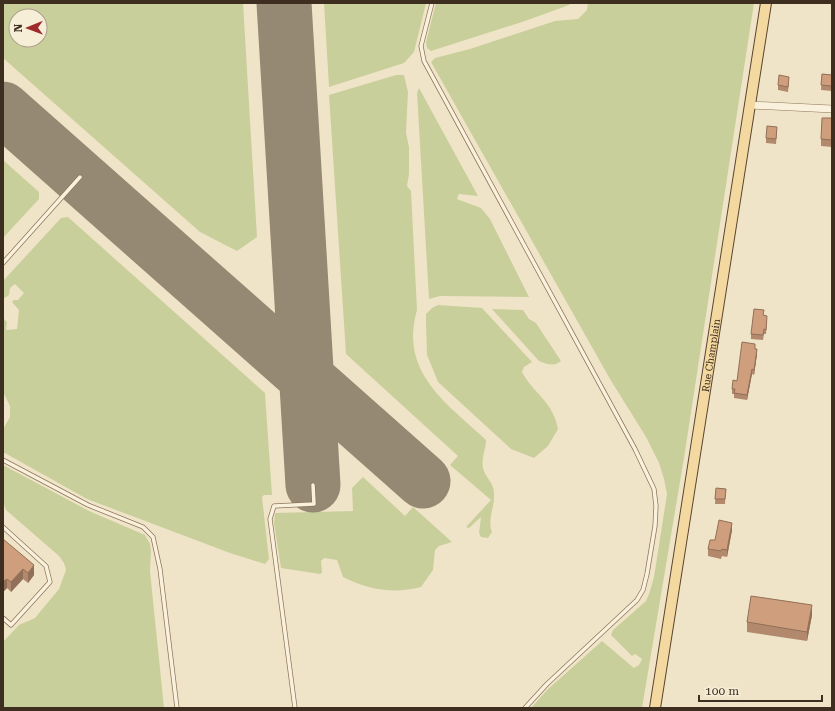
<svg xmlns="http://www.w3.org/2000/svg" width="835" height="711" font-family="'Roboto Serif',serif">
	<style>
		.green { fill: #c9cf9b; fill-rule: evenodd }
		.lines { fill: none; stroke-linecap: round; stroke-linejoin: round }
		.runway { stroke: #968974; stroke-width: 55 }
		.service-casing { stroke: #8d765c; stroke-width: 5 }
		.minor-casing { stroke: #8d765c; stroke-width: 8 }
		.primary-casing { stroke: #5b4430; stroke-width: 12 }
		.service { stroke: #faf1dc; stroke-width: 3.5 }
		.minor { stroke: #faf1dc; stroke-width: 7 }
		.primary { stroke: #f3d9a0; stroke-width: 10 }
		.wall { fill: #b2896c }
		.shaded-wall { fill: #916f58 }
		.building { fill: #cf9f7d; stroke: #916f58 }
		.labels { text-anchor: middle; dominant-baseline: central; stroke-width: 3; stroke-linejoin: round; paint-order: stroke }
		.street-label { font-size: 10px; fill: #3d2e20; stroke: #f7eed8 }
	</style>
	<rect width="100%" height="100%" fill="#f0e4c8"/>
	<path class="green" d="M3 3H243L257 237 237 251 200 232 3 58ZM16 16H40V40H16Z
		M324 3H426L414 52 404 63 329 87Z
		M436 3H570L569 5 525 21 431 51 427 48 426 42Z
		M588 3H754L684 458 642 708H531L547 690 602 641 634 668 639 665 642 659 635 654 632 656 611 635 613 630 646 601 650 591 654 577 667 494 664 479 659 463 646 437 610 379 431 62 435 58 470 49 555 21 578 19 587 10Z
		M396 75H404L408 92 406 133 409 147V174L407 186 411 191 417 310C399 372 446 403 486 440 486 449 481 458 483 468 485 477 494 483 494 493 495 508 487 518 492 532L488 538 481 537 479 533 481 517 469 528 466 527 491 500 450 465 458 456 346 354 329 95Z
		M419 88 478 196 459 194 457 199 481 208 490 219 529 297 440 296 429 299 417 93Z
		M3 160 39 192V199L3 238Z
		M68 217 265 393 272 495H264L262 497 269 559 265 564 230 553 87 499 3 452V429L10 417V406L3 392V318L7 322 6 330 17 329 19 310 12 302 14 300H18L24 293 15 284 10 288 9 295 5 298 3 296V281L61 218Z
		M438 305 482 308 532 362 524 367 522 372C533 393 553 401 558 429L548 446 534 458 511 449 438 382 427 355 426 323V314L432 308Z
		M492 309 523 310 529 319 536 323 561 361C554 367 547 364 539 361Z
		M3 465 89 511 145 535 150 544 151 551 150 571 164 708H3V642L19 625 35 618 59 589 66 570 64 563 59 556 6 510 3 502Z
		M363 477 405 516 413 507 452 542 439 546 435 550 433 570 421 587C394 594 368 590 343 577L337 560 324 558 321 561 322 573 320 574 281 568 274 523 275 513 353 511 352 488Z"/>
	<g class="lines">
		<path class="runway" d="M284 3 313 485
			M3 109 423 481"/>
		<defs>
			<path id="service" d="M432 3 421 46 424 61 635 449 654 489 656 506 655 526 647 574 643 590 637 600 547 684 525 708
				M3 263 80 177
				M3 460 88 505 143 527 153 537 160 569 177 708
				M3 527 46 566 50 582 11 625 3 618
				M295 708 270 519 274 506 314 504 313 485"/>
			<path id="minor" d="M750 105 832 109"/>
			<g id="primary">
				<path id="s1" d="M655 708 766 3"/>
			</g>
		</defs>
		<use href="#service" class="service-casing"/>
		<use href="#minor" class="minor-casing"/>
		<use href="#primary" class="primary-casing"/>
		<use href="#service" class="service"/>
		<use href="#minor" class="minor"/>
		<use href="#primary" class="primary"/>
	</g>
	<path class="wall" d="M822 74 832 75V91L821 90Z
		M789 82 788 92 778 90V85Z
		M832 118V147L821 146V139Z
		M777 132 776 144 766 143V138Z
		M764 315 767 321 766 334H764L763 340 751 339V334Z
		M755 349 757 354 754 375 752 374 747 400 734 398V394H732V389Z
		M716 488 726 489 725 504H715Z
		M732 530 727 557 722 556 721 559 708 556V549L715 540Z
		M3 539 34 575 28 583 23 579 11 592 7 588 4 591 3 590Z
		M812 615 807 641 747 632V622Z"/>
	<path class="shaded-wall" d="M757 349V354L754 375V370Z
		M752 369V374L747 400V395Z
		M732 523V530L727 557V550Z
		M34 565V575L28 583V573Z
		M23 569V579L11 592V582Z
		M7 579V588L4 591V581Z
		M812 605V615L807 641V632Z"/>
	<path class="building" d="M822 74 832 75V86L821 85Z
		M779 75 789 77 788 87 778 85Z
		M822 118H832V140L821 139Z
		M767 126 777 127 776 139 766 138Z
		M754 309 764 310 763 315 767 316 766 330 764 329 763 335 751 334Z
		M742 342 755 344V349H757L754 370 752 369 747 395 734 393 735 389H732L733 380 737 381Z
		M716 488 726 489 725 499H715Z
		M719 520 732 523 727 550 722 549 721 551 708 549 710 540H715Z
		M3 539 34 565 28 573 23 569 11 582 7 579 4 581 3 580Z
		M751 596 812 605 807 632 747 622Z"/>
	<g class="labels">
		<g class="street-label">
			<text stroke="none"><textPath href="#s1" startOffset="357">Rue Champlain</textPath></text>
		</g>
	</g>
	<rect width="835" height="711" fill="none" stroke="#3d2e20" stroke-width="8"/>
	<g transform="translate(28 28) rotate(269)"><circle r="19" fill="#f7eed8" stroke="#ada18e"/>
	<path d="M0-3L7 15L0 10L-7 15Z" fill="#9e2a2b"/>
	<text y="-6" font-size="11" font-weight="bold" text-anchor="middle" fill="#3d2e20">N</text>
	</g>
	<path d="M699 695v6h123v-6" fill="none" stroke="#3d2e20" stroke-width="2"/>
	<text x="705" y="695" font-size="12" fill="#3d2e20" stroke="#f7eed8" stroke-width="3" paint-order="stroke">100 m</text>
</svg>
